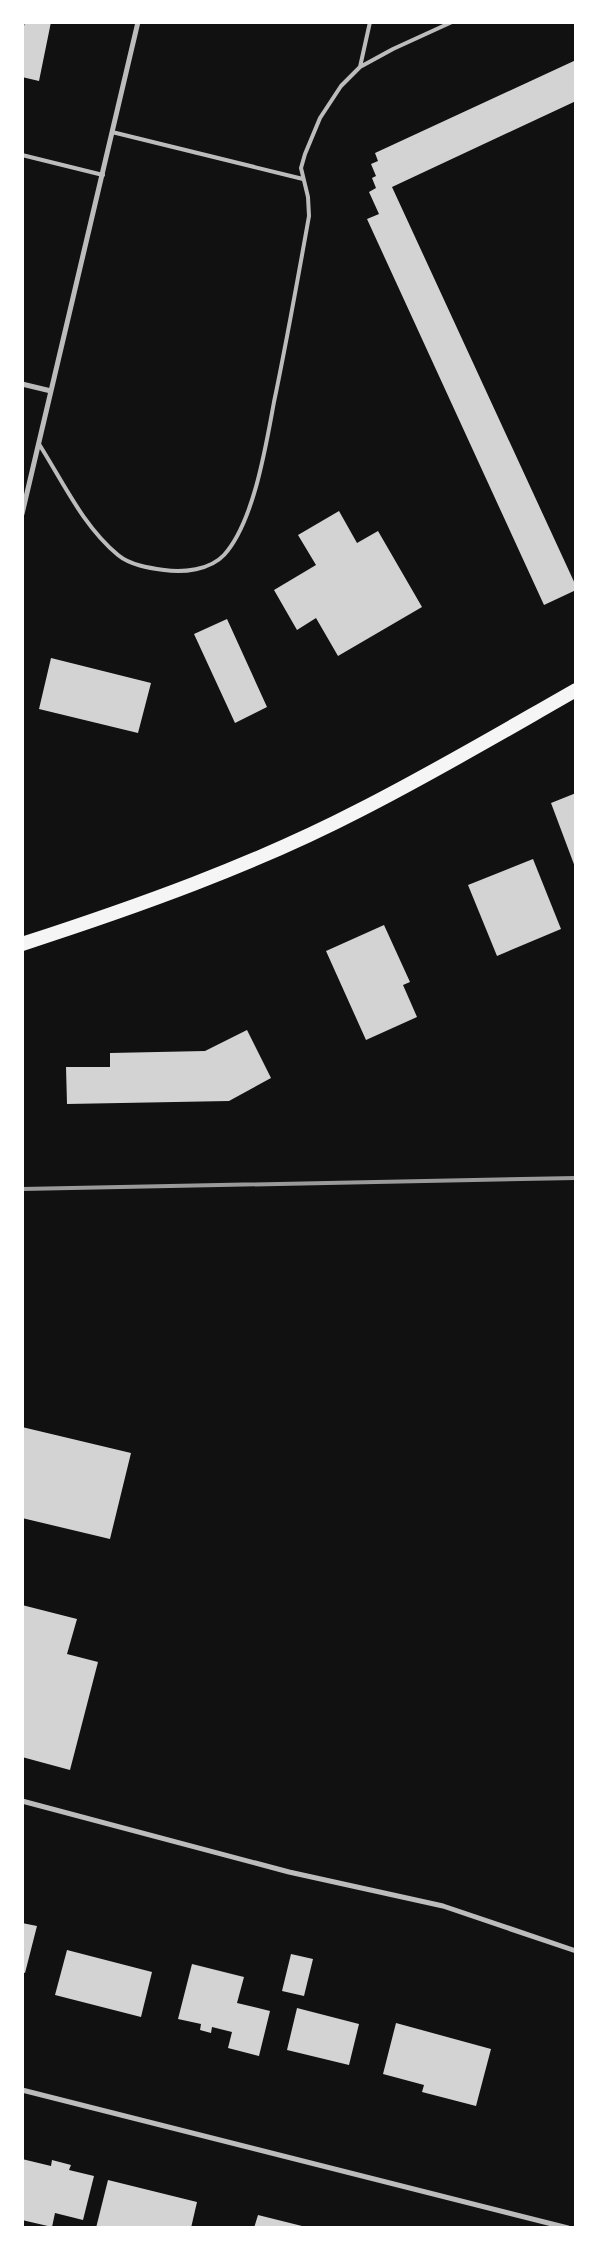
<svg xmlns="http://www.w3.org/2000/svg" width="598" height="2250" font-family="Poppins,sans-serif">
	<style>
		.building { fill: #d3d3d3 }
		.lines { fill: none; stroke-linecap: round; stroke-linejoin: round }
		.service { stroke: #bcbcbc; stroke-width: 4 }
		.minor { stroke: #bcbcbc; stroke-width: 5 }
		.trunk { stroke: #f5f5f5; stroke-width: 14 }
		.rail { stroke: #9a9a9a; stroke-width: 4 }
	</style>
	<rect width="100%" height="100%" fill="#111"/>
	<path class="building" d="M25 22H51L39 81 22 77V34Z
		M576 60V101L392 187 576 586V590L544 605 367 219 379 214 369 192 376 188 372 178 376 176 371 164 378 161 375 153Z
		M339 511 357 543 378 531 422 607 338 656 316 618 297 630 274 590 316 565 298 535Z
		M227 619 267 707 235 723 194 634Z
		M51 658 151 683 138 733 39 709Z
		M576 793V867H575L551 803Z
		M533 859 561 929 497 956 468 885Z
		M384 925 410 982 403 985 417 1017 366 1040 326 951Z
		M247 1030 271 1078 229 1101 67 1104 66 1067H110V1053L205 1051Z
		M22 1427 131 1453 110 1539 22 1518Z
		M22 1605 77 1619 67 1654 98 1662 70 1770 22 1757Z
		M22 1923 37 1926 25 1973 22 1972Z
		M67 1950 152 1972 141 2017 55 1995Z
		M291 1954 313 1959 304 1996 282 1991Z
		M192 1964 244 1977 237 2003 270 2011 259 2056 228 2048 232 2032 212 2027 211 2033 200 2030 201 2024 178 2019Z
		M297 2008 359 2024 349 2065 287 2050Z
		M396 2023 491 2049 476 2106 422 2092 424 2085 383 2074Z
		M22 2159 51 2166 52 2160 71 2165 69 2170 94 2176 83 2220 55 2213 52 2227 22 2220 24 2199 22 2198Z
		M108 2180 197 2202 191 2228H96Z
		M258 2215 306 2227V2228H254Z"/>
	<g class="lines">
		<path class="service" d="M360 67 393 49 452 22
			M112 132 303 179
			M22 155 103 175
			M39 444C63 482 83 526 118 555 130 565 149 568 164 570 183 573 210 570 224 555 254 522 266 445 274 402 287 340 298 278 309 216L308 197 301 168 305 154 320 118 341 86 360 67 370 22"/>
		<path class="minor" d="M22 384 51 391
			M22 514 138 22
			M22 1801 289 1872 443 1906 576 1951
			M22 2090 568 2228"/>
		<path class="trunk" d="M22 944C136 907 254 865 360 810 433 773 504 731 576 690"/>
		<path class="rail" d="M22 1189 576 1178"/>
	</g>
	<rect width="598" height="2250" fill="none" stroke="#ffffff" stroke-width="48"/>
</svg>
